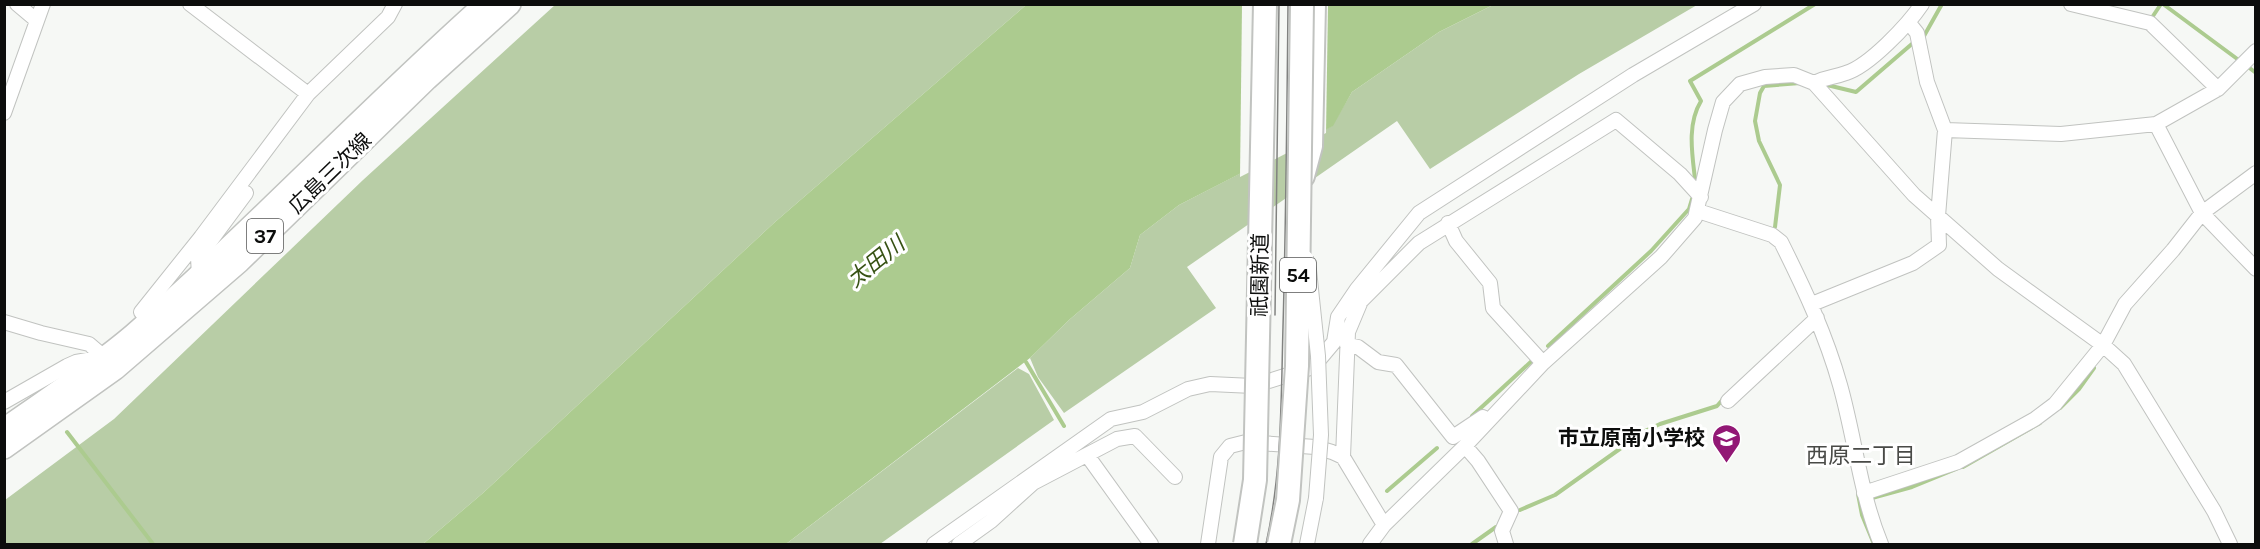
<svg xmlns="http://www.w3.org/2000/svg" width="2260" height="549" font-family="Karla,'Noto Sans JP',sans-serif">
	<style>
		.green { fill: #b8cda6 }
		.water { fill: #accb8f }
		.pier { fill: #f6f8f5 }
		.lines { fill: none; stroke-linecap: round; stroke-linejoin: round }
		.stream { stroke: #accb8f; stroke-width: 4 }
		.minor-casing { stroke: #c1c3c0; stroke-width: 16 }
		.primary-casing { stroke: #c1c3c0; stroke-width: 24 }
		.trunk-casing { stroke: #c1c3c0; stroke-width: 26 }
		.minor { stroke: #fff; stroke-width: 14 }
		.primary { stroke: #fff; stroke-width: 21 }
		.trunk { stroke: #fff; stroke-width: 22 }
		.tram { stroke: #818280; stroke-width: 1.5 }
		.minor-bridge-casing { stroke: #c1c3c0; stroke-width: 16; stroke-linecap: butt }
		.trunk-bridge-casing { stroke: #c1c3c0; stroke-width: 26; stroke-linecap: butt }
		.minor-bridge { stroke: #fff; stroke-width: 14 }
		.trunk-bridge { stroke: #fff; stroke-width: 22 }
		.labels { text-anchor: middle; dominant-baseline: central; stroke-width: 6; stroke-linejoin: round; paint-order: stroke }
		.shield { fill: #fff; stroke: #555655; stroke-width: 1.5 }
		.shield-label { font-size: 20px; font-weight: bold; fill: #0c0d0c }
		.street-label { font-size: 21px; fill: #0c0d0c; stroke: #fff }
		.poi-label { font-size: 21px; font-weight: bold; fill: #0c0d0c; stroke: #fff; text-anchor: end }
		.water-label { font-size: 22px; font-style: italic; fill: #375214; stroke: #fff }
		.neighbourhood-label { font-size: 22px; fill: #494a47; stroke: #fff }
	</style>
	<rect width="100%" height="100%" fill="#f6f8f5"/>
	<path class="green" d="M555 5H1026L775 222 483 493 423 544H5V500L114 419 363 180Z
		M1493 5H1697L1579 74 1430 169 1397 121 1187 267 1216 308 1064 413 1038 377 1030 358 1069 320 1130 268 1140 235 1179 205 1332 126 1352 92 1439 32Z
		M1018 368 1029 374 1054 420 880 544H786Z"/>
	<path class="water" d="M1026 5H1493L1439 32 1352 92 1333 126 1179 205 1140 235 1130 268 1069 320 1030 358 786 544H423L483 493 775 222Z"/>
	<path class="pier" d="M1242 5H1328L1326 133 1240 177Z"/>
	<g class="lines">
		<path class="stream" d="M2163 4 2240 61
			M2151 19 2161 4
			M1924 36 1942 4
			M2247 66 2256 73
			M1827 85 1856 92 1913 43
			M1695 179C1692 153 1687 124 1701 101L1690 81 1815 4
			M1775 227 1780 185 1759 141 1755 121 1760 93 1764 86 1800 83
			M1548 346 1651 251 1689 209 1692 199
			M1026 362 1064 426
			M2060 408 2079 389 2094 368
			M1472 416 1535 358
			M67 432 153 544
			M1963 467 2040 423
			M1387 491 1437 448
			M1858 494 1862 515 1874 544
			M1872 498 1912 487 1956 469
			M1520 510 1555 495 1645 431 1660 424 1717 406 1724 398
			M1472 544 1496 527"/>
		<defs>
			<path id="minor" d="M17 4 36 20
				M190 4 308 94
				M2071 4 2150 23 2218 89
				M1814 83C1828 76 1833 78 1846 73 1869 66 1908 25 1922 4
				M4 113 43 4
				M2156 124 2202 213 2256 269
				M1945 130 2061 134 2156 124 2218 89 2256 51
				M1698 211 1772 235 1781 242C1804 288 1826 335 1840 385 1855 438 1860 493 1881 544
				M1448 223 1456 241 1490 283 1493 308 1543 363
				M199 274 198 258 246 193
				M1812 304 1913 263 1939 245 1938 216 1945 130 1927 82 1917 33 1909 23
				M141 312 201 237 308 94 388 17 395 4
				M4 322 41 333 89 344 110 362
				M1347 345 1358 347 1378 362 1396 365 1453 437 1483 417
				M1728 401 1817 318
				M4 402 67 366 76 362 99 358
				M1465 446 1478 461 1511 511 1502 531 1506 544
				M1087 455 1151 544
				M1343 457 1348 332 1361 301 1419 243 1616 120 1680 174 1701 197
				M1864 493 1958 462 2035 419 2055 404 2103 345 2125 304 2173 250 2202 213 2256 173
				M934 544 1111 419 1143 412 1188 389 1210 384 1253 386 1313 367 1334 342 1338 317 1357 289 1419 213 1633 75 1754 4
				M959 544 991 521 1033 483 1117 439 1135 436 1175 477
				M1208 544 1221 457 1230 446 1246 442 1315 447 1332 452 1343 457 1384 525
				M1307 544 1316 498
				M1370 544 1384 525 1465 446 1543 363 1661 257 1695 218 1715 130 1723 102 1740 84 1765 77 1794 75 1814 83 1914 195 1998 269 2103 345 2124 364 2214 511 2230 544"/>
			<path id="primary" d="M4 429C48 398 93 369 133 335 254 229 365 111 485 4
				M4 448 115 369 239 262 427 79 510 4"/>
			<path id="trunk" d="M1303 176 1311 146 1314 4"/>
		</defs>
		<use href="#minor" class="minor-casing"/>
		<use href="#primary" class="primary-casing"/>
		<use href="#trunk" class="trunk-casing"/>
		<use href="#minor" class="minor"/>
		<use href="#primary" class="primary"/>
		<use href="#trunk" class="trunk"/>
		<path class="tram" d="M1275 315 1279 4
			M1266 544C1282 473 1281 400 1283 327 1286 220 1287 112 1288 4"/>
		<defs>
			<path id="minor-bridge" d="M1306 258 1309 270 1318 356 1321 435 1316 498"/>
			<path id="trunk-bridge" d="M1245 544 1255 480 1265 4
				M1279 544 1288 500 1297 366 1302 4"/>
		</defs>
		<use href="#minor-bridge" class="minor-bridge-casing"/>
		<use href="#trunk-bridge" class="trunk-bridge-casing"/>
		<use href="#minor-bridge" class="minor-bridge"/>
		<use href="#trunk-bridge" class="trunk-bridge"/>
	</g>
	<defs>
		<symbol id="school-pin" viewBox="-11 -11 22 30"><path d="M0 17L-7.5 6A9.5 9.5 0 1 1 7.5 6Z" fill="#921875" stroke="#fff"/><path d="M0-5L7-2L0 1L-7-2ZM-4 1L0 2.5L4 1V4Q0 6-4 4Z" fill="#fff"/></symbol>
	</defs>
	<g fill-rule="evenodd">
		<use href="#school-pin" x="1710" y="422" width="33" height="45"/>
	</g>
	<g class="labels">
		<g class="shield">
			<rect x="247" y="219" width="36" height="34" rx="4.5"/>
			<rect x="1280" y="258" width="36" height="34" rx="4.5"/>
		</g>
		<g class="shield-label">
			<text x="265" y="236">37</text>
			<text x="1298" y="275">54</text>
		</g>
		<g class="street-label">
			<text transform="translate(330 173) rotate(-44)">広島三次線</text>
			<text transform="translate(1260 275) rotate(-89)">祇園新道</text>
		</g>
		<g class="poi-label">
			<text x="1705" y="438">市立原南小学校</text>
		</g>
		<g class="water-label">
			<text transform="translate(876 262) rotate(-39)">太田川</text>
		</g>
		<g class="neighbourhood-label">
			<text x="1861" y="456">西原二丁目</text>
		</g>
	</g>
	<rect width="2260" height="549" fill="none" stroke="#0c0d0c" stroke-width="12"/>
</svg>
